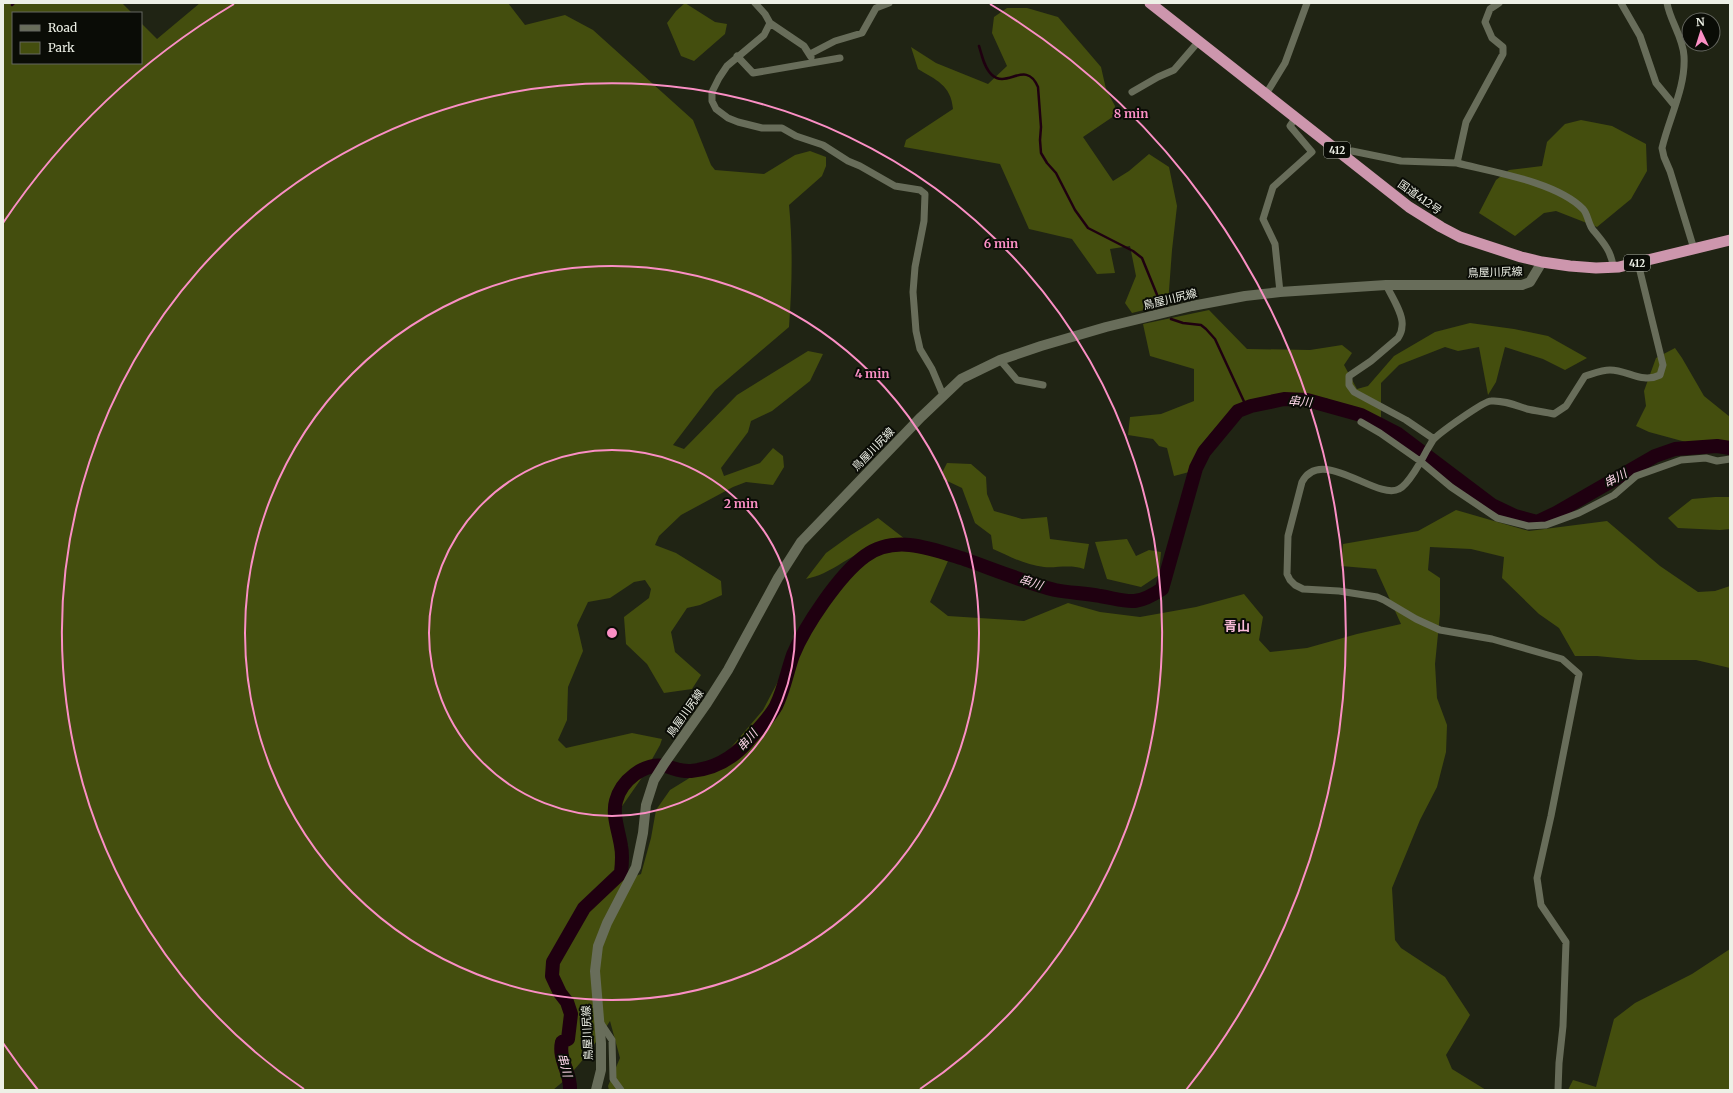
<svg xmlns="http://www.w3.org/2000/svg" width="1733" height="1093" font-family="Merriweather,'Noto Sans JP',serif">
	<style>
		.green { fill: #444e0e }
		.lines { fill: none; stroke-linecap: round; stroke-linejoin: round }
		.stream { stroke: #1f0010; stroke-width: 2.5 }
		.river { stroke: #1f0010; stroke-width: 14 }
		.minor { stroke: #686d5a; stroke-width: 7 }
		.secondary { stroke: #686d5a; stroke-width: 10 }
		.trunk { stroke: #cd96ad; stroke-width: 11 }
		.ring { fill: none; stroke: #fb8fc5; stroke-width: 2 }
		.labels { text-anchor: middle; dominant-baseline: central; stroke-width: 4; stroke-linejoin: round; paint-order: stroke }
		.shield { fill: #0a0c06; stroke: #a9aca3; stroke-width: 1 }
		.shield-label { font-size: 10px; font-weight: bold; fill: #edf0e6 }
		.street-label { font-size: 11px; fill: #edf0e6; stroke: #0a0c06 }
		.water-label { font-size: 12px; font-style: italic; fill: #fcd5e7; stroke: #0a0c06 }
		.quarter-label { font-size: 13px; font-weight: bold; fill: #fabcd9; stroke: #0a0c06 }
		.centre { fill: #fb8fc5; stroke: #0a0c06; stroke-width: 2 }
		.ring-label { font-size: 12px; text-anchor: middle; font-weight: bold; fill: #fb8fc5; stroke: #0a0c06; stroke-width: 4; stroke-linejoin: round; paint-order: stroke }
	</style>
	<rect width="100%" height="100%" fill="#202414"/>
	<path class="green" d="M3 3H122L132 13H13V63H141V23L157 39 200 3H508L525 25 565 15 593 30 693 120 711 165 715 170 764 174 795 155 810 151 826 157V166L822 176 789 205C793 246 792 286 789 327L715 390 673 445 684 449 737 395 808 351 823 354 810 381 772 411 751 421 748 432 721 468 724 476 760 463 773 448 783 456 784 467 773 485 746 482 733 487 681 515 659 536 655 545 676 553 721 581 722 595 700 605 687 608 671 632 675 652 701 675 692 689 664 693 647 664 626 644 624 617 649 598 651 589 645 580 634 582 610 598 588 602 577 625 583 651 568 687 567 720 558 740 566 748 632 733 662 739 660 745 641 779 618 812 617 855 619 882 641 874 651 838 656 810 670 790 722 758 763 710 784 670 792 648 806 626 817 606 829 590 830 582 845 566 897 549 924 552 948 561 930 602 948 616 1024 621 1068 603 1100 612 1140 617 1196 607 1244 594 1263 617 1259 640 1270 652 1307 648 1357 634 1401 624 1376 569 1341 566 1343 544 1418 531 1456 510 1529 531 1607 521 1660 566 1698 592 1715 591 1730 586V668L1696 660H1638L1597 656H1575L1559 628 1539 614 1502 578 1504 557 1471 549 1430 547 1428 570 1440 578V614L1435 664 1437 698 1447 725 1446 752 1437 787 1420 820 1392 888 1395 940 1401 948 1445 977 1470 1015 1446 1055 1452 1069 1486 1090H609L608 1086 620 1058 610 1021C594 1046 576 1072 553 1090H3Z
		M685 3 715 22 727 24 725 34 694 61 681 56 667 23 676 11Z
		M1007 8H1027L1058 17 1101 67 1106 89 1115 106 1114 116 1083 137 1113 181 1129 171 1149 154 1169 167 1177 206 1172 250 1168 304 1132 313 1125 303 1136 276 1130 246 1110 249 1115 273 1097 274 1072 239 1029 229 1000 164 904 147 906 140 953 109C951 85 936 80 918 69L911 47 936 63 988 84 1007 66 992 33 994 17Z
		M1581 120 1612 126 1646 144 1647 171 1631 199 1597 227 1556 211 1544 213 1515 236 1479 213 1496 180 1509 170 1542 166 1547 142 1565 124Z
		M1209 310 1247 349 1310 350 1342 345 1352 353 1344 365 1357 389 1368 386 1394 356 1435 332 1470 323 1514 329 1548 336 1587 358 1565 370 1543 359 1505 347 1496 382 1488 395 1479 347 1458 351 1445 347 1399 365 1381 383V425L1326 398 1269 396 1234 406 1199 447 1193 471 1174 476 1167 448 1159 446 1153 439 1128 435 1130 417 1161 414 1194 401V369L1150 356 1143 324Z
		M1675 348 1682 358 1704 396 1730 417V454L1649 432 1636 426 1646 406 1644 391 1656 358Z
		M947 463 971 464 986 477 987 494 994 511 1022 519 1047 517 1050 539 1089 544 1084 569C1070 564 1058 568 1044 567 1025 565 1009 556 993 549L991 535 975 523 962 488 943 479V471Z
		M1715 497H1730V529L1720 530 1678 528 1668 518 1692 499Z
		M878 518 905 539C873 538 851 560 824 573 818 576 812 577 806 579L826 553 851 535Z
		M1127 539 1136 556 1149 550 1161 552 1159 575 1141 587 1107 579 1095 542Z
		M1730 949V1090H1568L1573 1080 1596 1087 1614 1019 1635 1003 1692 974Z"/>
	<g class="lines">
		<path class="stream" d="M12 5 14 3
			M979 46C982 55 984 68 992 75 1007 89 1026 59 1038 87L1041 127 1040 140 1041 153 1047 163 1056 173 1075 210 1088 228 1133 251 1142 258 1162 307
			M1171 319 1183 323 1201 325 1206 329 1215 339 1247 408"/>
		<path class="river" d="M570 1090C571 1072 558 1060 562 1042L568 1039 571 1014 567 1002 560 993 552 976 553 962 584 908 621 873C622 864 623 855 621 846 619 832 612 815 616 801 621 781 644 762 665 766 674 768 681 772 691 771 714 769 732 759 747 742 756 731 769 719 776 706 784 690 787 672 793 655 805 626 839 575 865 556 896 533 935 550 967 560 995 570 1027 583 1055 590 1070 593 1085 593 1100 596 1129 601 1135 607 1162 589L1196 468 1204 452 1238 411 1251 406 1284 399 1307 400 1361 415 1398 434 1492 505 1515 516 1537 522 1556 513 1655 456 1675 449 1717 446 1730 448"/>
		<path class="minor" d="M755 3 765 14 770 23 764 35 727 66 719 78 712 92V101L716 109 728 118 738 122 762 128H782L796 136 823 145 848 161 860 166 895 186 920 190 925 194 924 221 915 267 913 292 916 331 920 349 932 369 943 395
			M1621 3 1640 36 1656 83 1675 106
			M1667 3C1670 21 1683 37 1684 56 1686 87 1669 118 1662 148L1664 157 1670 171 1694 249
			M770 23 804 46 811 57
			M810 54 835 41 862 33 876 8 889 3
			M737 56 753 73 840 58
			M1132 92 1158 77 1174 70 1199 41
			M1266 94 1285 63 1307 3
			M1343 155 1352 151 1401 161 1457 163 1466 122 1503 54V47L1492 38 1485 22 1490 9 1499 3
			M1457 163C1493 172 1557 182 1583 209 1588 214 1588 224 1593 230 1603 242 1612 252 1613 267
			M1386 285C1391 295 1404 315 1402 326 1402 330 1400 335 1398 338L1371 361 1349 376V385L1354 392 1406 420 1434 439
			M1280 292 1275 244 1263 219 1273 187 1312 152 1290 126 1296 117
			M1000 360 1017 380 1043 385
			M1361 422 1380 433 1420 461 1451 487 1497 518 1528 526 1546 525 1579 513 1614 495 1636 476 1681 460 1706 458 1717 461 1730 459
			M600 1022 612 1040 613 1079 621 1090
			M1558 1090 1559 1063 1563 1026 1566 942 1541 905 1537 878 1551 816 1579 674 1562 659 1492 639 1440 630 1416 619 1384 600 1377 597 1339 591 1303 589 1295 585 1290 580 1287 574 1288 536 1302 482C1321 445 1377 501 1399 489 1408 485 1422 460 1427 450 1429 447 1431 443 1433 440 1439 433 1484 401 1491 401 1503 400 1515 405 1527 409 1536 411 1545 412 1554 414L1566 406 1585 376C1592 374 1602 370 1610 370 1628 370 1642 384 1660 375L1663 365 1638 263"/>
		<path class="secondary" d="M596 1090 601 1070V1043L595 971 598 946 607 923 636 867 643 833 646 805 654 780 664 764 707 703 728 670 778 578 801 542 921 417 961 379 1000 360 1041 346 1106 327 1192 306 1245 296 1280 292 1386 285H1522L1530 282 1542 262"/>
		<path class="trunk" d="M1150 3 1409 207 1441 227 1460 237 1521 257 1542 262 1570 266 1596 268 1619 267 1730 240"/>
	</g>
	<g class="ring">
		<circle cx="612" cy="633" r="183"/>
		<circle cx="612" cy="633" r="367"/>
		<path d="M304 1089A550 550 0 1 1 920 1089"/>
		<path d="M38 1090A734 734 0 0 1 3 1043M3 223A734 734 0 0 1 234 4M990 4A734 734 0 0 1 1186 1090"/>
	</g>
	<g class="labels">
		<g class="shield">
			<rect x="1324" y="142" width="26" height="16" rx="3"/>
			<rect x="1624" y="255" width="26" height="16" rx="3"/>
		</g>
		<g class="shield-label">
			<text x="1337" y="150">412</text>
			<text x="1637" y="263">412</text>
		</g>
		<g class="street-label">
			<text transform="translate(1420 197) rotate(35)">国道412号</text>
			<text transform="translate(1495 272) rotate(-2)">鳥屋川尻線</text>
			<text transform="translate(1170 299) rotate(-14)">鳥屋川尻線</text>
			<text transform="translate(873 449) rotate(-46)">鳥屋川尻線</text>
			<text transform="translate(685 713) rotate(-55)">鳥屋川尻線</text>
			<text transform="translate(587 1033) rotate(-93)">鳥屋川尻線</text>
		</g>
		<g class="water-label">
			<text transform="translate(1300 401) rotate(5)">串川</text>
			<text transform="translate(1615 478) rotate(-29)">串川</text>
			<text transform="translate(1031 582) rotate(18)">串川</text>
			<text transform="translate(747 740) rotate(-50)">串川</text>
			<text transform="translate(565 1065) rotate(75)">串川</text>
		</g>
		<g class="quarter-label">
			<text x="1237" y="626">青山</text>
		</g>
	</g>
	<circle cx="612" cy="633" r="6" class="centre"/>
	<g class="ring-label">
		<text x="1131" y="118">8 min</text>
		<text x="1001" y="248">6 min</text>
		<text x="872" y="378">4 min</text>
		<text x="741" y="508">2 min</text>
	</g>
	<rect width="1733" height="1093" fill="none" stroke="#edf0e6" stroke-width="8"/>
	<rect x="12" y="12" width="130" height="52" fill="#0a0c06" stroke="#656760"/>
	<rect x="20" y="25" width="20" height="6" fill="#686d5a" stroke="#656760"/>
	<text x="48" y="32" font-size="12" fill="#edf0e6">Road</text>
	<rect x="20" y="42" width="20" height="12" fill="#444e0e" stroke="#656760"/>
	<text x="48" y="52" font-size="12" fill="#edf0e6">Park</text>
	<g transform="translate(1701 32) rotate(356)"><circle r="19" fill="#0a0c06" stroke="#656760"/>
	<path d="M0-3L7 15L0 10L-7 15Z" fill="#fb8fc5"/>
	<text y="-6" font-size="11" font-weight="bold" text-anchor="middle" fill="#edf0e6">N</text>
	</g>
</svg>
